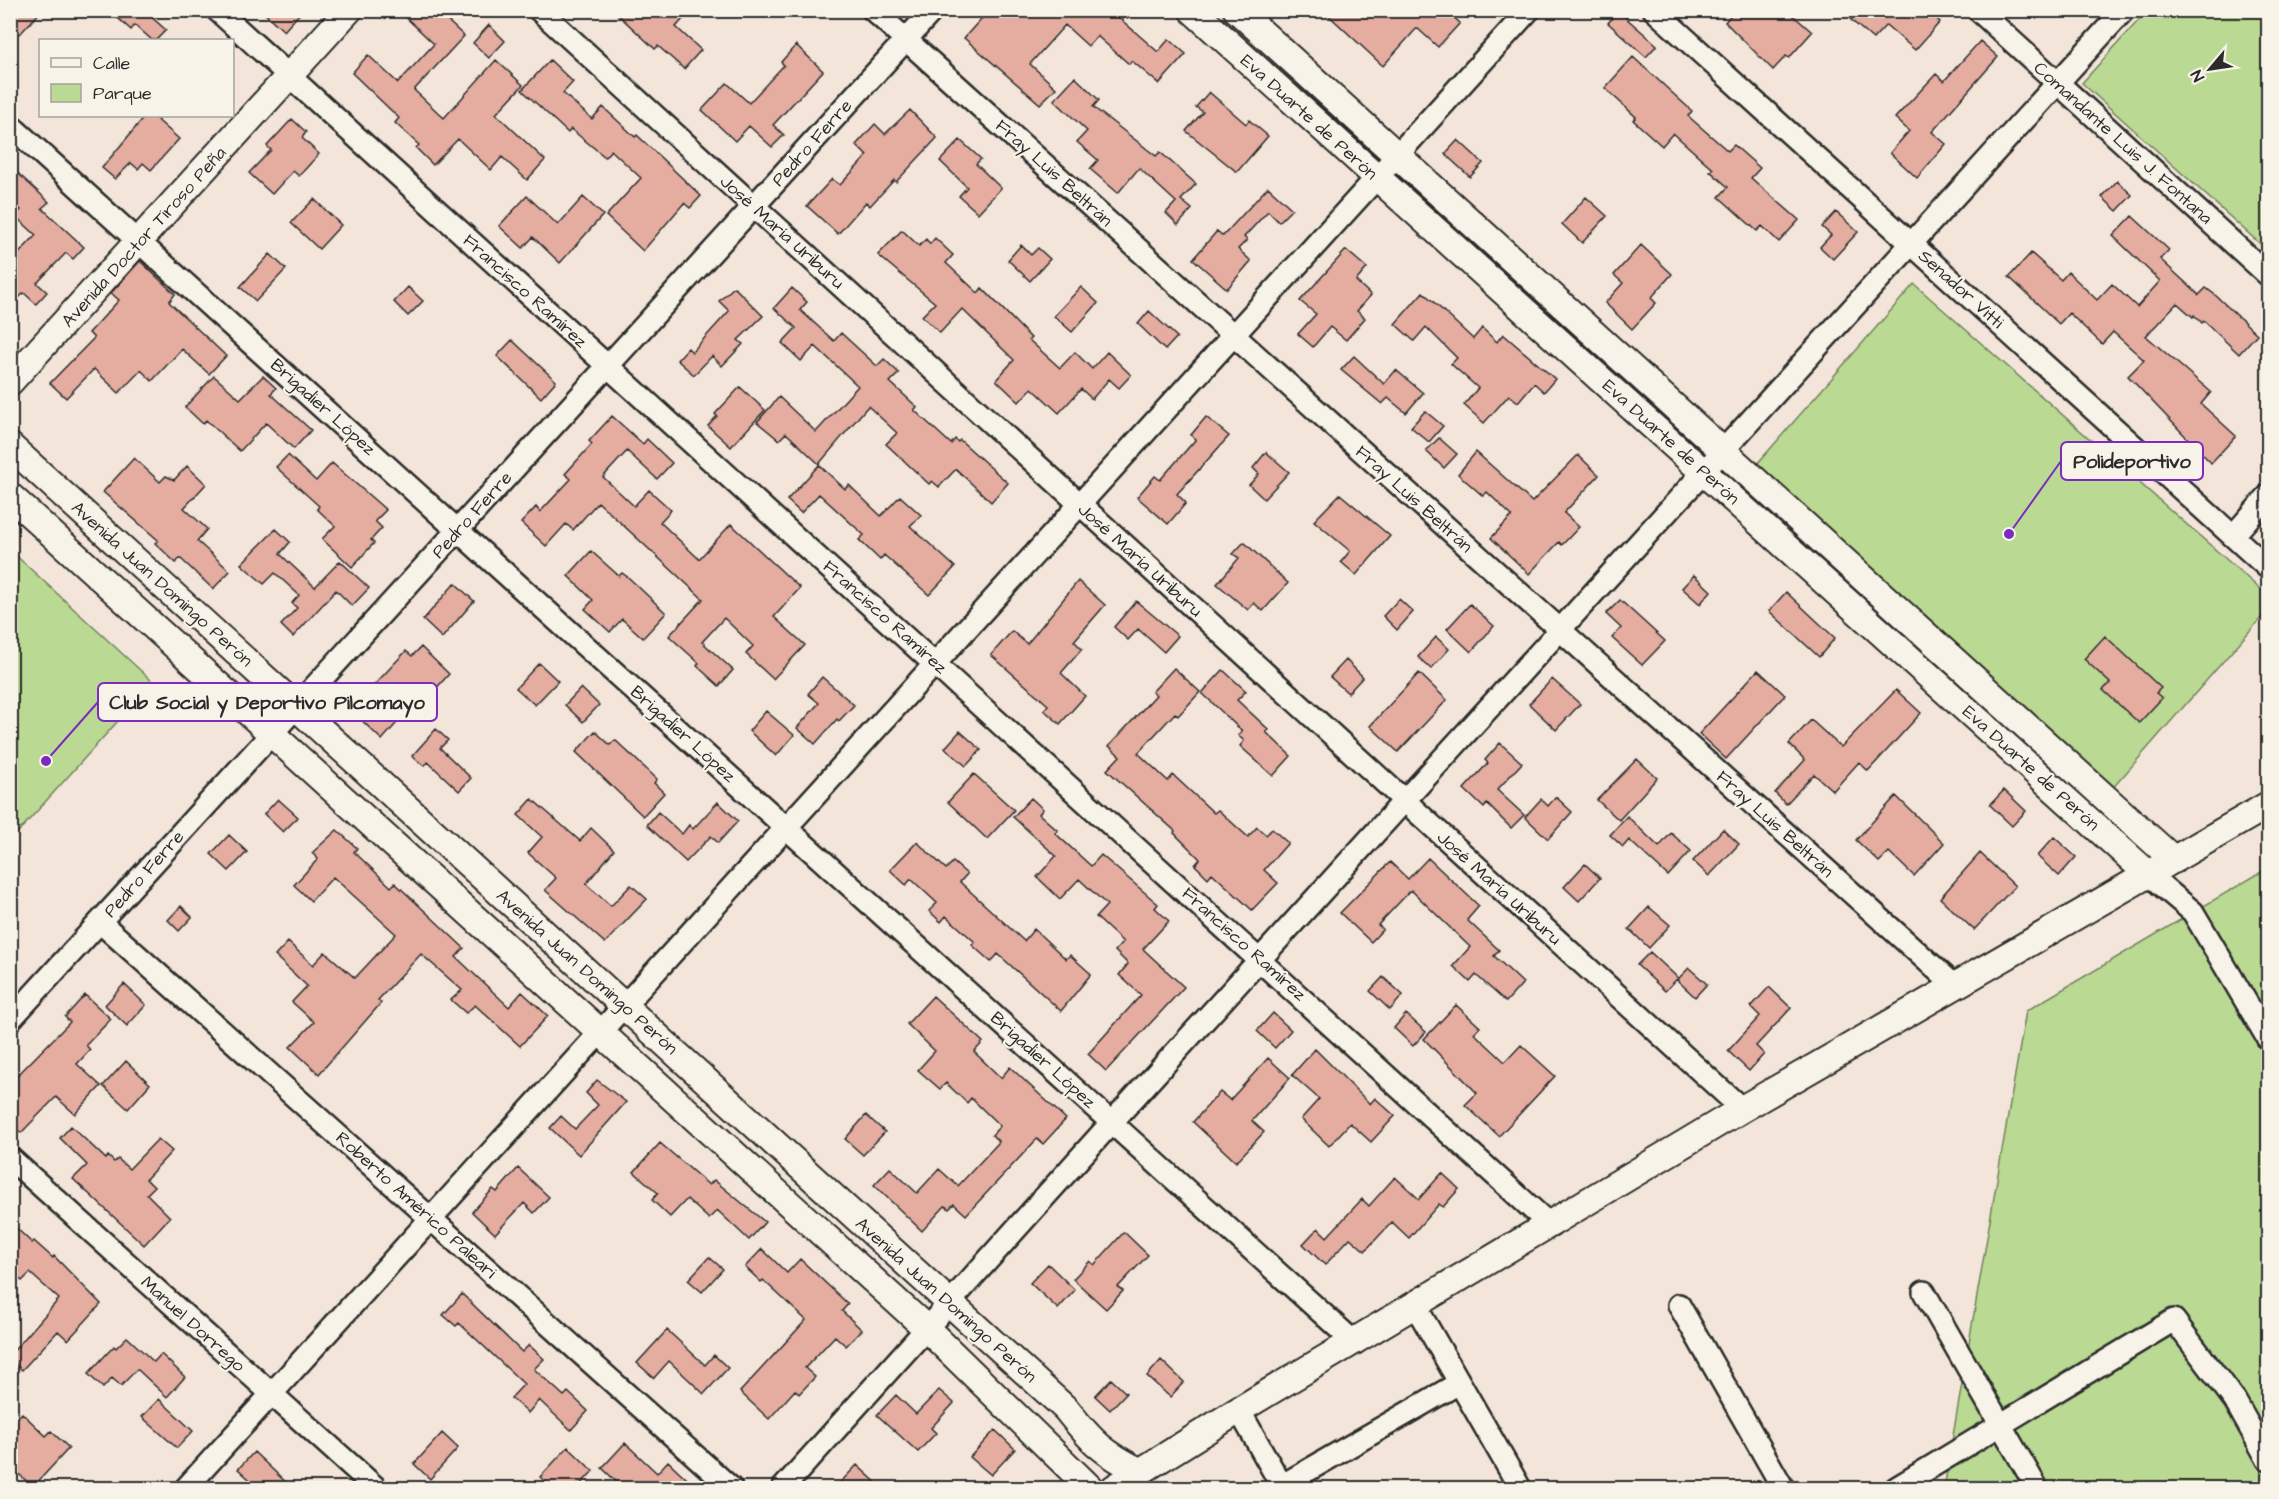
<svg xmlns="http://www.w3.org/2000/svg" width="2279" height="1499" font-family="'Architects Daughter',sans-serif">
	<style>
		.green { fill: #bad992; stroke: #72825e; stroke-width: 1.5 }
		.building { fill: #e5aca0; stroke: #2b2b2b; stroke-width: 1.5 }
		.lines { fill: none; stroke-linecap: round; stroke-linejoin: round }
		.minor-casing { stroke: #2b2b2b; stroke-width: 26 }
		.tertiary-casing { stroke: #2b2b2b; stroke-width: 30 }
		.minor { stroke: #f7f3e8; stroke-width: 21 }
		.tertiary { stroke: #f7f3e8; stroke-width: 26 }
		.labels { text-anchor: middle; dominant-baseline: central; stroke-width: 4.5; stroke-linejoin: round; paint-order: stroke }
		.street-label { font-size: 18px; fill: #2b2b2b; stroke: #f7f3e8 }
		.leader { fill: none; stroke: #7b2cbf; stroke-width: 2 }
		.callout-dot { fill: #7b2cbf; stroke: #f7f3e8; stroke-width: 2 }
		.callout { fill: #f7f3e8; stroke: #7b2cbf; stroke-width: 2 }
		.callout-label { font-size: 20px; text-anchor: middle; font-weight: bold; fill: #2b2b2b }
	</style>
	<rect width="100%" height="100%" fill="#f3e5da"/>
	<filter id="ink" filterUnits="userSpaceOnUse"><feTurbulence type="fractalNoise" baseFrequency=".0167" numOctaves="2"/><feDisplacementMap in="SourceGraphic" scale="12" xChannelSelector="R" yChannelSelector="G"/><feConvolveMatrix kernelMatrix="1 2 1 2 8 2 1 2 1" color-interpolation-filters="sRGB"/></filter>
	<g filter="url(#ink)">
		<path class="green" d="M2147 11H2268V251L2082 83Z
			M1914 284 2268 596V610L2111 790 1750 472Z
			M11 551 153 682 11 840Z
			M2268 868V1488H1944L2026 1011Z"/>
		<path class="building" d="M10 10H42L20 34 10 25Z
			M109 10H149L147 13 166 30 156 40H152L135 25 131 30Z
			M261 10H303L284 31Z
			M398 10H436L464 36 414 90 444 118 496 60 523 85 496 114 545 160 527 180 502 157 491 170 458 139 433 165 416 148 419 145 395 123 399 118 352 73 368 55 398 83 434 44Z
			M613 10H691L676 27 701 50 684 69 658 46 655 49Z
			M989 10H1110L1158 52 1169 39 1186 54 1159 84 1132 61 1129 64 1097 36 1088 46 1065 25 1030 64 1056 88 1040 104 964 38Z
			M1323 10H1446L1460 23 1438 47 1417 28 1383 66Z
			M1735 10H1787L1812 32 1789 58 1786 56 1773 70 1725 22Z
			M1859 10H1928L1940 22 1915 50 1886 25 1873 39 1851 20Z
			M1618 11 1657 45 1646 57 1608 23Z
			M489 25 505 41 489 58 473 43Z
			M1980 41 1998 57 1932 132 1946 144 1917 178 1890 153 1909 131 1895 118 1936 74 1944 81Z
			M796 45 823 71 773 125 784 135 772 147 749 126 735 141 702 110 727 83 749 103 784 65 781 62Z
			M1633 57 1692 111 1688 116 1728 151 1734 145 1760 168 1751 178 1799 220 1779 242 1762 226 1757 231 1719 197 1728 187 1710 171 1713 169 1673 133 1662 146 1633 120 1636 117 1605 88Z
			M550 60 573 82 563 93 592 119 603 107 635 137 637 135 701 196 690 208 684 203 643 251 606 216 641 178 611 150 605 157 571 129 568 133 522 90Z
			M1075 77 1099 100 1093 107 1156 156 1160 152 1196 184 1181 200 1192 209 1178 225 1166 213 1176 202 1139 168 1118 193 1090 169 1098 160 1077 142 1087 131 1054 100Z
			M1209 92 1246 124 1249 120 1268 136 1237 172 1186 131 1203 112 1196 107Z
			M910 110 937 138 896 182 894 180 870 206 866 202 838 234 807 206 832 179 840 185 867 156 856 145 875 124 885 134Z
			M145 116H153L179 139 151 170 143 163 138 169 131 163 115 179 102 168Z
			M292 119 306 132 302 138 319 154 299 176 293 171 272 194 249 173 271 150 267 146Z
			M960 140 981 159 976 164 1001 188 978 213 959 196 967 187 940 161Z
			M1458 140 1483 163 1470 177 1445 154Z
			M10 166 49 202 42 208 84 247 73 259 66 253 37 283 47 292 36 304 24 293 10 306V263L36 235 15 216 21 210 10 200Z
			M2117 181 2132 195 2117 211 2102 197Z
			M1268 187 1292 209 1279 222 1268 211 1244 237 1247 240 1238 249 1251 261 1227 289 1193 259 1217 231 1223 236Z
			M527 196 558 225 583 197 603 215 560 263 533 237 523 248 499 226Z
			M1586 197 1607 216 1582 243 1562 224Z
			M314 199 341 225 319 249 291 223Z
			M1836 212 1858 232 1833 259 1820 247 1831 235 1822 227Z
			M2132 216 2169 250 2160 259 2199 295 2206 288 2214 294 2257 334 2239 354 2204 321 2202 323 2194 315 2193 317 2177 303 2146 336 2211 392 2201 404 2236 436 2211 463 2128 376 2144 360 2113 332 2102 344 2069 313 2059 324 2009 277 2031 253 2061 280 2068 272 2097 300 2112 284 2137 307 2160 281 2113 236Z
			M902 230 919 246 926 239 930 244 935 238 953 255 946 263 978 293 982 288 1031 338 1029 340 1060 368 1075 352 1092 369 1107 352 1131 375 1119 388 1109 379 1092 399 1081 389 1059 413 1032 388 1019 402 996 380 1014 360 962 309 940 333 922 316 935 303 878 255Z
			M1021 245 1031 255 1038 248 1050 259 1030 281 1008 260Z
			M1641 245 1672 274 1651 298 1656 303 1632 329 1605 303 1623 283 1614 275Z
			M1346 250 1367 268 1356 281 1371 295 1357 311 1365 318 1346 340 1330 327 1313 347 1298 334 1316 314 1300 301Z
			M270 254 286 269 256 301 240 287Z
			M140 261 175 294 169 302 226 356 209 374 182 349 152 381 141 370 119 393 94 369 66 398 50 383 94 338 89 333 119 300 111 293Z
			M408 287 423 301 408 316 394 302Z
			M734 287 763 316 738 340 743 344 722 366 712 356 694 375 677 360 688 348 692 352 729 311 719 301Z
			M1081 287 1098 303 1072 332 1054 316Z
			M792 288 807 302 800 310 834 341 841 333 877 366 884 359 899 373 890 382 917 407 914 410 951 444 955 439 958 442 960 440 1008 483 991 502 956 469 939 487 932 481 929 484 886 444 897 433 868 406 819 464 786 433 779 440 757 422 779 397 816 432 858 386 815 346 801 361 782 343 796 328 774 308Z
			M1423 292 1473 339 1482 328 1497 342 1503 334 1555 379 1544 392 1534 383 1518 402 1509 395 1484 423 1464 405 1478 388 1451 364 1457 358 1426 327 1414 341 1395 324Z
			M1149 311 1177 337 1165 350 1138 324Z
			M512 340 556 381 541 398 497 356Z
			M1354 356 1384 384 1396 370 1423 393 1406 413 1388 398 1382 404 1341 370Z
			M214 376 240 399 263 376 276 388 271 394 311 430 294 449 266 423 240 451 206 420 203 424 185 407Z
			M740 387 765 410 731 447 708 426 717 416 715 414Z
			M1425 411 1443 426 1429 442 1411 427Z
			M612 416 643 444 647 439 672 463 657 479 627 451 603 477 634 506 649 490 671 510 660 522 699 559 731 524 800 588 774 617 805 645 773 679 746 654 753 646 724 618 702 642 733 670 719 686 697 666 699 663 669 636 703 599 598 502 573 530 566 524 546 546 521 523 536 507 540 512 571 479 565 474 592 444 589 441Z
			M1206 417 1229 436 1177 494 1186 503 1168 524 1137 497 1155 476 1160 480 1196 439 1191 435Z
			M1439 438 1457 454 1444 468 1426 451Z
			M1266 452 1289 472 1264 499 1249 485 1259 474 1253 468Z
			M1476 452 1532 502 1578 455 1599 475 1564 513 1579 527 1562 545 1559 542 1529 574 1491 538 1512 516 1487 492 1483 496 1458 474Z
			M288 455 316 481 332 463 386 510 375 521 382 528 371 540 374 543 352 567 322 539 335 526 317 509 319 506 276 467Z
			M134 458 160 482 166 476 174 480 187 466 206 484 184 508 207 529 197 541 230 571 213 589 180 558 176 563 155 543 158 540 103 492Z
			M819 465 845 489 849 485 881 516 900 496 921 515 910 526 955 567 929 595 884 555 880 560 859 540 864 535 819 494 801 513 787 500Z
			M1340 494 1390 536 1356 575 1341 562 1350 551 1314 521Z
			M276 529 290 542 280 554 315 587 340 561 369 588 352 606 336 590 293 637 281 625 297 608 292 603 299 595 275 573 264 584 241 564Z
			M1244 542 1288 583 1263 611 1254 603 1248 610 1217 584 1239 558 1233 554Z
			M591 551 619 576 622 573 629 578 666 613 643 638 622 619 610 632 585 609 593 600 568 576Z
			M1694 575 1711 591 1700 604 1682 588Z
			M1078 581 1105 605 1074 641 1082 649 1061 673 1085 696 1060 724 1044 710 1048 705 991 655 1012 631 1027 644Z
			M455 583 474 601 442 638 423 620Z
			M1786 592 1835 638 1819 657 1769 611Z
			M1399 599 1413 612 1397 630 1383 616Z
			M1620 600 1665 641 1642 665 1612 638 1621 628 1606 614Z
			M1136 601 1178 636 1164 652 1138 629 1128 640 1114 627Z
			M1470 604 1494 626 1471 652 1447 629Z
			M2105 636 2161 688 2156 693 2162 698 2139 723 2103 690 2110 683 2084 659Z
			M1436 637 1449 649 1431 669 1418 657Z
			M421 647 449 674 433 692 428 687 382 740 351 710 406 651 412 656Z
			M1346 660 1363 677 1348 693 1330 677Z
			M539 663 558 681 535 705 516 688Z
			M1174 668 1200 692 1178 716 1175 713 1138 753 1168 781 1173 775 1214 813 1218 810 1248 837 1257 827 1266 835 1272 829 1288 843 1264 870 1278 883 1252 910 1212 873 1208 878 1195 865 1200 859 1174 833 1175 831 1107 770 1120 756 1109 746 1156 695 1152 692Z
			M1223 670 1246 691 1237 700 1269 730 1266 732 1291 756 1273 776 1240 746 1244 741 1238 735 1242 731 1202 693Z
			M1758 670 1785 695 1726 759 1699 734Z
			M1419 673 1447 700 1398 752 1370 726Z
			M822 677 854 705 839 721 837 719 815 744 797 728 819 703 808 694Z
			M1552 679 1580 704 1556 730 1529 704Z
			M581 688 599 705 583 722 565 705Z
			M1896 690 1921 713 1868 771 1859 762 1833 791 1814 774 1786 804 1775 793 1805 760 1789 744 1811 720 1841 747Z
			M766 711 794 735 776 756 749 731Z
			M436 729 448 740 440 748 471 778 459 791 428 762 424 766 412 756Z
			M595 731 610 745 615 740 657 779 654 783 664 793 643 816 576 752Z
			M960 731 981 750 966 766 945 748Z
			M1500 743 1522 763 1497 790 1524 815 1511 828 1487 804 1484 808 1464 789 1488 763 1485 760Z
			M1637 759 1657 778 1619 820 1597 800Z
			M974 774 1014 810 987 839 948 802Z
			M2004 790 2026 811 2012 826 1990 805Z
			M1896 796 1944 843 1914 876 1889 852 1879 862 1856 840Z
			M1556 797 1572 812 1548 839 1525 817 1541 799 1548 806Z
			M1031 798 1043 809 1039 814 1058 831 1055 833 1091 866 1101 855 1158 904 1155 908 1169 921 1143 949 1184 987 1106 1071 1088 1054 1141 995 1119 975 1128 964 1115 951 1123 942 1096 917 1107 905 1079 879 1060 899 1037 877 1056 856 1013 817Z
			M278 799 298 817 283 832 264 814Z
			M532 799 580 841 591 828 614 850 586 884 611 906 631 885 647 899 605 943 545 890 556 878 528 853 542 837 518 815Z
			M718 802 738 821 718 843 711 836 686 862 647 825 658 812 682 834 689 825 693 829Z
			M1627 816 1659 847 1671 833 1691 851 1668 876 1629 840 1623 847 1610 835Z
			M1723 829 1739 844 1709 876 1693 861Z
			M337 830 357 848 354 852 369 866 391 887 395 883 464 948 456 957 509 1007 522 992 548 1016 520 1046 475 1005 466 1013 451 1000 462 990 421 954 378 1000 381 1003 319 1074 290 1047 314 1022 292 1002 307 986 275 956 288 942 313 965 325 952 355 978 396 934 333 877 311 901 294 885 318 859 312 853Z
			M229 835 247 852 229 871 211 854Z
			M2054 837 2076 857 2059 876 2037 856Z
			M917 842 946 869 953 862 967 874 960 882 1024 941 1034 929 1066 959 1070 955 1091 974 1061 1011 998 954 991 962 972 945 975 942 946 916 941 922 929 911 937 903 911 879 906 885 890 870Z
			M1980 853 2015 886 1974 930 1940 898Z
			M1428 858 1479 906 1467 920 1499 950 1494 956 1523 983 1506 1002 1476 975 1470 982 1453 966 1470 947 1411 890 1378 925 1383 929 1371 942 1340 913 1390 862 1408 879Z
			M1585 864 1600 878 1579 901 1564 887Z
			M181 906 192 917 179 931 168 920Z
			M1649 907 1670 925 1649 948 1629 929Z
			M1650 952 1678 978 1665 991 1637 965Z
			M1689 968 1707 984 1695 997 1677 980Z
			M1383 977 1403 995 1390 1010 1370 991Z
			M124 984 146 1005 127 1026 105 1005Z
			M1769 987 1791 1008 1756 1046 1764 1054 1749 1071 1728 1051 1760 1016 1751 1007Z
			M85 995 111 1019 86 1045 90 1050 77 1064 101 1086 75 1114 56 1097 21 1133 10 1123V1083L70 1022 65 1017Z
			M933 996 983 1042 974 1052 1001 1078 1010 1067 1066 1119 1043 1144 1037 1139 966 1215 954 1204 949 1209 945 1206 922 1231 874 1185 890 1168 917 1193 939 1169 958 1186 999 1142 992 1135 1000 1126 971 1098 967 1103 946 1083 940 1089 918 1070 935 1051 907 1024Z
			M1456 1005 1480 1027 1474 1033 1505 1062 1521 1045 1555 1076 1499 1136 1465 1105 1477 1093 1424 1039Z
			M1273 1013 1291 1030 1275 1048 1257 1031Z
			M1406 1014 1426 1032 1413 1046 1394 1028Z
			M1315 1049 1370 1104 1375 1098 1395 1116 1371 1142 1350 1123 1329 1146 1301 1119 1319 1099 1292 1075Z
			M1268 1058 1290 1078 1252 1121 1264 1132 1236 1162 1193 1122 1220 1092 1230 1100Z
			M126 1061 150 1084 128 1109 103 1086Z
			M597 1080 626 1102 579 1155 550 1128 561 1116 575 1129 598 1105 586 1093Z
			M866 1115 885 1132 863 1155 845 1139Z
			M71 1126 106 1159 108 1156 114 1162 118 1159 129 1169 158 1139 172 1151 146 1179 154 1187 147 1194 170 1217 144 1245 73 1179 87 1165 60 1138Z
			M660 1143 709 1185 714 1180 765 1222 749 1240 717 1210 709 1219 687 1199 670 1217 652 1200 658 1193 634 1172Z
			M518 1168 549 1197 534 1213 524 1203 495 1234 472 1212 493 1189 497 1192Z
			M1442 1173 1459 1189 1443 1207 1439 1204 1409 1238 1392 1222 1365 1251 1350 1238 1325 1265 1303 1244 1318 1228 1327 1237 1362 1199 1369 1206 1395 1177 1419 1199Z
			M10 1222 32 1243 34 1241 53 1258 54 1256 101 1304 68 1340 58 1331 22 1370 10 1360V1355L59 1299 30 1273 22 1281 10 1271Z
			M1124 1232 1148 1255 1118 1287 1123 1291 1106 1309 1073 1279 1090 1261 1094 1265Z
			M762 1249 787 1273 800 1259 848 1304 842 1311 862 1330 846 1346 835 1336 805 1368 815 1377 799 1394 795 1390 769 1419 740 1392 806 1320 763 1280 761 1282 745 1267Z
			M709 1257 723 1269 702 1292 688 1280Z
			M1048 1264 1075 1290 1058 1309 1030 1283Z
			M462 1294 522 1352 529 1345 544 1359 534 1369 564 1396 568 1392 588 1411 571 1430 539 1400 528 1413 511 1398 524 1384 459 1323 456 1326 443 1315Z
			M667 1330 705 1365 714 1355 728 1368 704 1394 669 1361 654 1378 637 1363Z
			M127 1337 154 1362 161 1354 185 1377 167 1397 137 1369 121 1386 112 1378 103 1388 88 1374 114 1346 116 1348Z
			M1161 1360 1184 1382 1170 1397 1147 1376Z
			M1111 1379 1126 1393 1110 1410 1095 1396Z
			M939 1390 954 1403 931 1428 936 1433 918 1452 877 1415 896 1395 916 1414Z
			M159 1399 193 1431 177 1448 142 1417Z
			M22 1413 46 1436 51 1431 69 1448 33 1487 10 1466V1426Z
			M995 1430 1015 1449 991 1475 970 1457Z
			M442 1433 458 1448 430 1479 414 1464Z
			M625 1443 657 1473 668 1461 687 1479 678 1488H623L602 1468Z
			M568 1447 593 1471 577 1488H553L540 1477Z
			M254 1452 292 1488H259L238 1469Z
			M857 1465 882 1488H835Z"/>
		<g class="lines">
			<defs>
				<path id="minor" d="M217 10 1551 1226
					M539 10 1742 1109
					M873 10 1956 987
					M1654 10 2268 568
					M1978 10 2268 275
					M10 125 1355 1343
					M2233 536 2268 496
					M2148 874 2193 912 2268 1039
					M100 922 731 1488
					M10 1020 933 10
					M10 1158 376 1488
					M1924 1292 2037 1488
					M1415 1305 1520 1488
					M1679 1305 1783 1488
					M1239 1410 1283 1488
					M1281 1486 1459 1383
					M186 1488 1529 10
					M783 1488 1112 1122 2124 10
					M1896 1488 2174 1320 2235 1401 2268 1460"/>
				<path id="tertiary" d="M1192 10 2148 874
					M1237 10 2174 860
					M10 382 349 10
					M10 446 1066 1409C1092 1442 1103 1453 1141 1472
					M10 496 926 1328 1090 1488
					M1114 1488 1239 1410 1742 1109 2268 805"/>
			</defs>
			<use href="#minor" class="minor-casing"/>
			<use href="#tertiary" class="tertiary-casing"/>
			<use href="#minor" class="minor"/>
			<use href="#tertiary" class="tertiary"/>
		</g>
	</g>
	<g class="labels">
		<g class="street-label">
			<text transform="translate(1309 117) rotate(42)">Eva Duarte de Perón</text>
			<text transform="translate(812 143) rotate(-48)">Pedro Ferre</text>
			<text transform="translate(2123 143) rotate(42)">Comandante Luis J. Fontana</text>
			<text transform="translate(1054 173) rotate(42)">Fray Luis Beltrán</text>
			<text transform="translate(782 232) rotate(42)">José María Uriburu</text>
			<text transform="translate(144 237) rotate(-48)">Avenida Doctor Tiroso Peña</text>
			<text transform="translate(1961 289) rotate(42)">Senador Vitti</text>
			<text transform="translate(525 291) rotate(42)">Francisco Ramírez</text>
			<text transform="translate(323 407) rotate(42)">Brigadier López</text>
			<text transform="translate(1671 442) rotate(42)">Eva Duarte de Perón</text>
			<text transform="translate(1414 499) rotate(42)">Fray Luis Beltrán</text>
			<text transform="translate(472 515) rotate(-48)">Pedro Ferre</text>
			<text transform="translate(1140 560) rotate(42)">José María Uriburu</text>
			<text transform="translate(162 584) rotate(42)">Avenida Juan Domingo Perón</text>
			<text transform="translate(885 617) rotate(42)">Francisco Ramírez</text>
			<text transform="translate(683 734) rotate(42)">Brigadier López</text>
			<text transform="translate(2031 768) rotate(42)">Eva Duarte de Perón</text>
			<text transform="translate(1775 824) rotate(42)">Fray Luis Beltrán</text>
			<text transform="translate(144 874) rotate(-48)">Pedro Ferre</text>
			<text transform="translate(1499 888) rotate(42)">José María Uriburu</text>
			<text transform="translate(1244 944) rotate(42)">Francisco Ramírez</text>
			<text transform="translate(587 972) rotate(42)">Avenida Juan Domingo Perón</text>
			<text transform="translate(1043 1060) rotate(42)">Brigadier López</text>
			<text transform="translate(416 1205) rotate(42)">Roberto Américo Paleari</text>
			<text transform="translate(946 1300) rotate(42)">Avenida Juan Domingo Perón</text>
			<text transform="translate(193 1324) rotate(42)">Manuel Dorrego</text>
		</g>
	</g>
	<path class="leader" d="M2009 534L2061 461M46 761L98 702"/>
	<g class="callout-dot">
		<circle cx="2009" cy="534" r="6"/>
		<circle cx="46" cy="761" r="6"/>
	</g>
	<g class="callout">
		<rect x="2061" y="442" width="142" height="38" rx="6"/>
		<rect x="98" y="683" width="339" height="38" rx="6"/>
	</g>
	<g class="callout-label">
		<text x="2132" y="468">Polideportivo</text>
		<text x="267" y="709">Club Social y Deportivo Pilcomayo</text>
	</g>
	<rect width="2279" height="1499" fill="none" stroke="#f7f3e8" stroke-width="36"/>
	<rect x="18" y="18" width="2243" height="1463" fill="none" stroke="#2b2b2b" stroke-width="2" filter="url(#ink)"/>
	<rect x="39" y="39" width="195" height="78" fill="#f7f3e8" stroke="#a5a39c" stroke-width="1.5"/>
	<rect x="51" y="58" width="30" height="9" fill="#f7f3e8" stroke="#a5a39c" stroke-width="1.5"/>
	<text x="93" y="69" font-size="18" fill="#2b2b2b">Calle</text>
	<rect x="51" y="84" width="30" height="18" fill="#bad992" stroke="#a5a39c" stroke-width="1.5"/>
	<text x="93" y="99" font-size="18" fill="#2b2b2b">Parque</text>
	<g transform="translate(2210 69) rotate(241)" stroke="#f7f3e8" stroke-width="4.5" paint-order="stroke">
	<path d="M0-4.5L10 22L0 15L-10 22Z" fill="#2b2b2b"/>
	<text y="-9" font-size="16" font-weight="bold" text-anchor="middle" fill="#2b2b2b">N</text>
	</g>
</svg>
